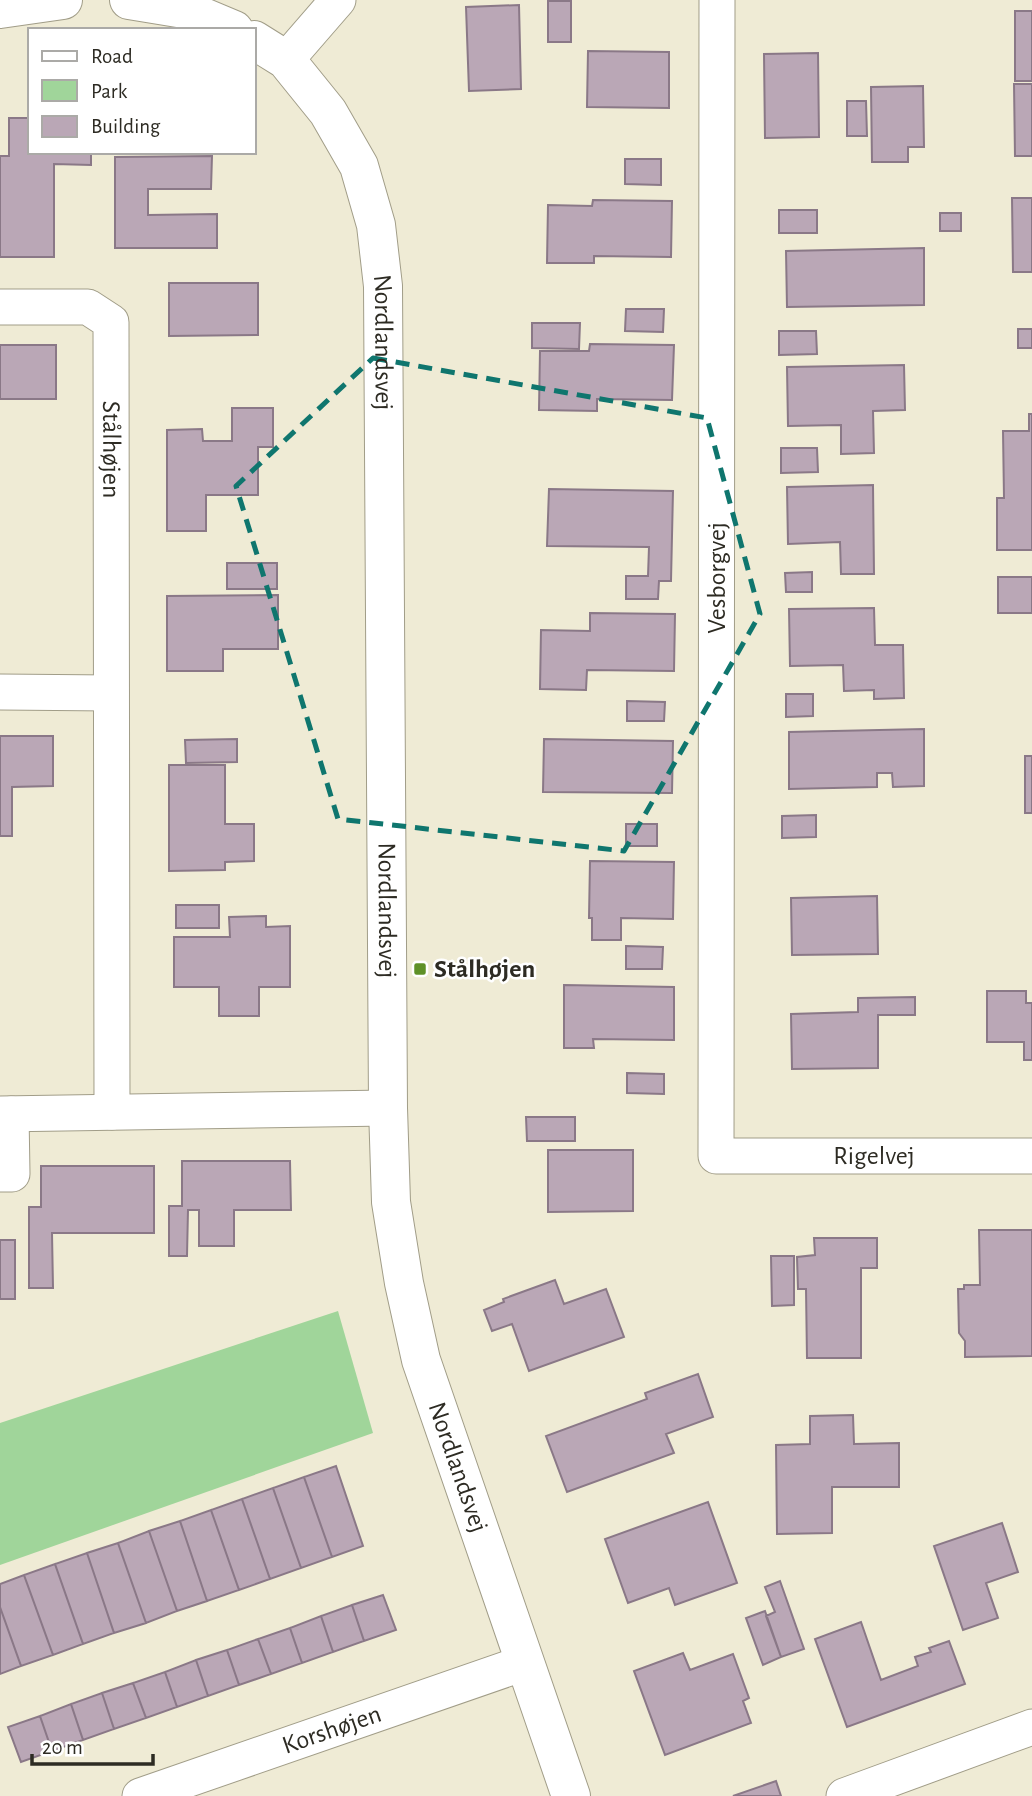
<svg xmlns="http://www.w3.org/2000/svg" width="1032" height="1796" font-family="'Alegreya Sans',sans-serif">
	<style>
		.green { fill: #a0d59a }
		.building { fill: #baa7b6; stroke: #8a7887; stroke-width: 2 }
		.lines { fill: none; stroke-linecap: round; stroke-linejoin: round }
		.minor-casing { stroke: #a19d88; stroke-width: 37 }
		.tertiary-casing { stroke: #a19d88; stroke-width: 40 }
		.minor { stroke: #fff; stroke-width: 35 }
		.tertiary { stroke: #fff; stroke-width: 38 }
		.marked { fill: none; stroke: #0f766e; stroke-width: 5; stroke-dasharray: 14 9; stroke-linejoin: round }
		.poi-dot { fill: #5e9027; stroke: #fff; stroke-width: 2.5 }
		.labels { text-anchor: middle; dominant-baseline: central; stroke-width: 5; stroke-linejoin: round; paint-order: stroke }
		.street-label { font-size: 26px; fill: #2d2b23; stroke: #fff }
		.poi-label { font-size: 26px; font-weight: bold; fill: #2d2b23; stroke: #fff; text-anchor: start }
	</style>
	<rect width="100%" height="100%" fill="#efebd5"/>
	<path class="green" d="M338 1311 373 1433 0 1565V1423Z"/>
	<path class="building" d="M548 1H571V42H548Z
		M519 5 521 89 469 91 466 7Z
		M1015 11H1032V81H1015Z
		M588 51 669 52V108L587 107Z
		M818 53 819 137 765 138 764 54Z
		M1014 84H1032V156H1015Z
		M923 86 924 147H908V162H872L871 87Z
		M847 101H866L867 136H847Z
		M9 118H30V152H91V165L54 164V257H0V156H9Z
		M212 156 211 189H148V215L217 214V248H115V157Z
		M625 159H661V185L625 184Z
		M1012 198H1032V272H1013Z
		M593 200 672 201 671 257 594 256V263H547L548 205 592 206Z
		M779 210H817V233H779Z
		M940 213H961V231H940Z
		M924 248V305L787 307 786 251Z
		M169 283H258V335L169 336Z
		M626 309H664L663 332 625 331Z
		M532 323H580L579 349 532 348Z
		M1018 329H1032V348H1018Z
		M779 331H816L817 354 779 355Z
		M590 344 674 345 672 400 597 399V411L539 410 540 351H589Z
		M0 345H56V399H0Z
		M904 365 905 410 873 411 874 453 841 454V425L788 426 787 367Z
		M232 408H273V447H258V495H206V531H167V430L202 429 203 441H232Z
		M1029 414H1032V550H997V498H1004L1003 431H1029Z
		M781 448H817L818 472 781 473Z
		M873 485 874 574H841L840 542 788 544 787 487Z
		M549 489 673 491 671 581H659L658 599H626V576H648L649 547 547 546Z
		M227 563H277V589H227Z
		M812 572V592H786L785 573Z
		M998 577H1032V613H998Z
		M278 595V649H223V671H167V596Z
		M874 608 875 645H903L904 698 874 699V690L844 691 843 665 790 666 789 609Z
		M590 613 675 614 674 671 587 670 586 690 540 689 541 630 590 631Z
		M786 694H813V716L786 717Z
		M627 701 665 702 664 721H627Z
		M924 729V786L893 787 892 773H877V787L789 789V732Z
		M0 736H53V786L12 787V836H0Z
		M237 739V762L186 763 185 740Z
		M544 739 673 741 672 793 543 792Z
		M1025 756H1032V813H1025Z
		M169 765H225V824H254V861L225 862V870L169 871Z
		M816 815V837L782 838V816Z
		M626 824H657V846H626Z
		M590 861 674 862 673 919 621 918V940H592V918H589Z
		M877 896 878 954 792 955 791 898Z
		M176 905H219V928H176Z
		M266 916V927L290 926V987H259V1016H219V987H174V937H230L229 917Z
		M626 946 663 947 662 969H626Z
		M564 985 674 987V1040L593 1039 594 1048H564Z
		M987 991H1026V1003H1032V1060H1024V1042H987Z
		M915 997V1015H878V1068L792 1069 791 1014 858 1012V998Z
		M627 1073 664 1074V1094L627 1093Z
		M526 1117H575V1141H527Z
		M548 1150H633V1211L548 1212Z
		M182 1161H290L291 1210H234V1246H199V1210H188L187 1256H169V1206H182Z
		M41 1166H154V1233H52L53 1288H29V1207H41Z
		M979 1230H1032V1356L965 1357V1341L959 1333 958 1289H964V1285H980Z
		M814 1238H877V1268H861V1358H807L806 1289H798L797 1257 815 1255Z
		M0 1240H15V1299H0Z
		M771 1256H794V1305L772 1306Z
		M555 1280 564 1304 606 1289 624 1337 529 1371 512 1324 492 1331 484 1310 504 1302 503 1299Z
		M698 1374 713 1417 666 1434 674 1453 567 1492 546 1436 647 1399 645 1393Z
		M853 1415 854 1444 899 1443V1487H832V1533L777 1534 776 1445 810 1444V1416Z
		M336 1466 363 1546 332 1557 304 1477Z
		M304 1477 332 1557 301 1568 273 1488Z
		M273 1488 301 1568 270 1579 242 1499Z
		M242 1499 270 1579 239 1590 211 1510Z
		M708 1502 737 1583 675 1605 669 1588 628 1603 605 1539Z
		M211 1510 239 1590 207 1601 180 1521Z
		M180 1521 207 1601 177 1611 149 1531Z
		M1002 1523 1018 1572 986 1583 998 1618 963 1630 934 1546Z
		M149 1531 177 1611 146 1623 118 1543Z
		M118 1543 146 1623 114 1633 87 1553Z
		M87 1553 114 1633 83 1644 55 1564Z
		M55 1564 83 1644 53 1655 24 1575Z
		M24 1575 53 1655 21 1666 0 1607V1584Z
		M780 1581 804 1649 781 1657 766 1616 775 1612 765 1587Z
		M383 1595 396 1630 364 1641 352 1605Z
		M352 1605 364 1641 333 1652 321 1616Z
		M0 1607 21 1666 0 1674Z
		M765 1611 781 1657 763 1665 746 1618Z
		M321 1616 333 1652 302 1663 290 1628Z
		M861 1622 881 1680 918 1666 915 1657 931 1652 929 1648 949 1641 965 1684 847 1727 815 1639Z
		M290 1628 302 1663 271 1674 258 1639Z
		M258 1639 271 1674 239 1685 227 1650Z
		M227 1650 239 1685 208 1696 196 1660Z
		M683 1653 690 1670 733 1654 749 1698 743 1701 751 1723 665 1755 634 1671Z
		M196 1660 208 1696 177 1707 165 1672Z
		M165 1672 177 1707 146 1718 133 1683Z
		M133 1683 146 1718 114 1729 102 1693Z
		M102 1693 114 1729 83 1740 71 1704Z
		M71 1704 83 1740 52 1751 40 1716Z
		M40 1716 52 1751 21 1762 8 1727Z
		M776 1781 781 1796H733Z"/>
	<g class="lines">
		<defs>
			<g id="minor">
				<path id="s1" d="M717 0 716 1156H1032"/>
				<path d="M286 60 338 0"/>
				<path id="s2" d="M0 307H88L111 322 112 1112"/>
				<path d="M0 692 111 693"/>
				<path d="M0 1114 388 1108"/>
				<path d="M0 1174H12L11 1114"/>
				<path id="s3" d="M140 1796 524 1663"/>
				<path d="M844 1796 1032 1727"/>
			</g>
			<g id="tertiary">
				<path d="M129 0 184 9 234 30"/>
				<path d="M0 9 63 0"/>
				<path id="s4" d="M254 40 286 60 328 112 359 166 376 225 383 286 388 1108 391 1202 404 1283 421 1360 571 1796"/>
			</g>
		</defs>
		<use href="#minor" class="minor-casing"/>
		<use href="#tertiary" class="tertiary-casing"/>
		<use href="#minor" class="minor"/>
		<use href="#tertiary" class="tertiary"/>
	</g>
	<path class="marked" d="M373 358 707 418 760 614 624 851 338 819 236 486Z"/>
	<rect class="poi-dot" x="413" y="962" width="14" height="14" rx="3.5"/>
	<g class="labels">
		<g class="street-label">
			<text stroke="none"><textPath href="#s4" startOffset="346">Nordlandsvej</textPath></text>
			<text stroke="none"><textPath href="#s2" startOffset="243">Stålhøjen</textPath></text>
			<text transform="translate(717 578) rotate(-90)">Vesborgvej</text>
			<text stroke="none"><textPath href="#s4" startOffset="914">Nordlandsvej</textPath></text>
			<text stroke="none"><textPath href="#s1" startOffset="1314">Rigelvej</textPath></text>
			<text stroke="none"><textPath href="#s4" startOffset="1480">Nordlandsvej</textPath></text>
			<text stroke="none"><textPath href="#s3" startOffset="203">Korshøjen</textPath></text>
		</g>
		<g class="poi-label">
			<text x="434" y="969">Stålhøjen</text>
		</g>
	</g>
	<rect x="28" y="28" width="228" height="126" fill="#ffffff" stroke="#abaaa7" stroke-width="2"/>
	<rect x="42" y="51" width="35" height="10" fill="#ffffff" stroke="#abaaa7" stroke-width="2"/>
	<text x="91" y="63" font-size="21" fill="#2d2b23">Road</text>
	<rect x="42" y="80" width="35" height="21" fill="#a0d59a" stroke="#abaaa7" stroke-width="2"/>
	<text x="91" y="98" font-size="21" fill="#2d2b23">Park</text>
	<rect x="42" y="116" width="35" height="21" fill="#baa7b6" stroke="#abaaa7" stroke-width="2"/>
	<text x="91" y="133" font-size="21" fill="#2d2b23">Building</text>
	<path d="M32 1754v10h121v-10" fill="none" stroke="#2d2b23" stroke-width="3.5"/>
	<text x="42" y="1754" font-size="21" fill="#2d2b23" stroke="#ffffff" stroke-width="5" paint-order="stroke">20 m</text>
</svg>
